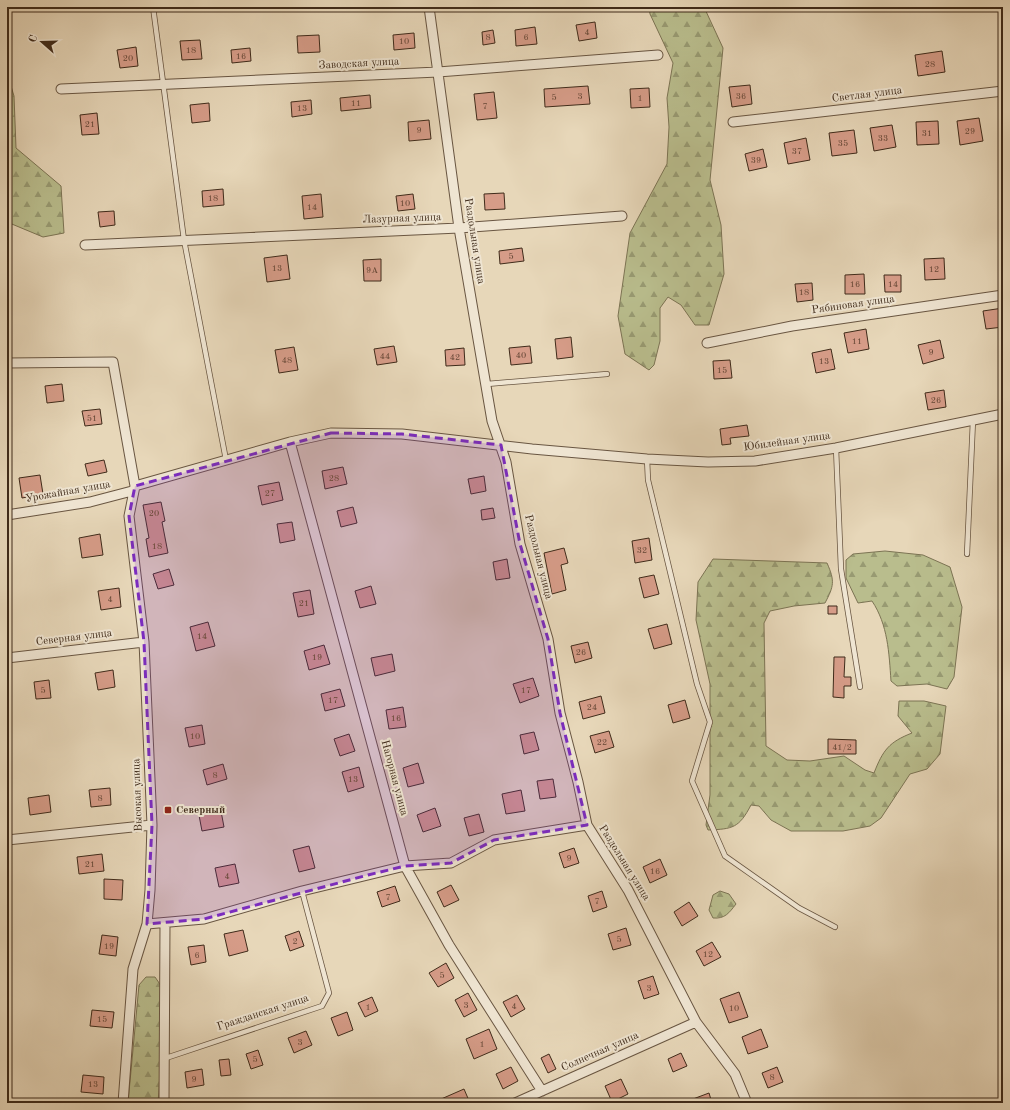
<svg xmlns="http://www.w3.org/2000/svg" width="1010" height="1110" font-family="'Old Standard TT',serif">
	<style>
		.forest { fill: url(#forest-firs); stroke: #7c7454 }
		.building { fill: #d69c88; stroke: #3f2b1a }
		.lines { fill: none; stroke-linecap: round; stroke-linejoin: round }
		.lane-casing { stroke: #695642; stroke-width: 6 }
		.street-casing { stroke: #695642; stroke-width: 11 }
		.lane { stroke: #efe5d2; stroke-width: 4.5 }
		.street { stroke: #efe5d2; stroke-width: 9 }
		.marked { fill: #7b2cbf; fill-opacity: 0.2; stroke: #7b2cbf; stroke-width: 3; stroke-dasharray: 8 5; stroke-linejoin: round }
		.poi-dot { fill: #8f2418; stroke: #efe5d2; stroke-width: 1.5 }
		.labels { text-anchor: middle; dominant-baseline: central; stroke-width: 4; stroke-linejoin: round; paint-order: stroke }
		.number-label { font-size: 9px; fill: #654736 }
		.street-label { font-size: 11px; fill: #3f2b1a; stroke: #efe5d2 }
		.poi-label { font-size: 11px; font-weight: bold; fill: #3f2b1a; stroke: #efe5d2; text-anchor: start }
	</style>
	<defs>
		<pattern id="forest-firs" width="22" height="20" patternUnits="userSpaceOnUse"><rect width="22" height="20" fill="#b9bd8d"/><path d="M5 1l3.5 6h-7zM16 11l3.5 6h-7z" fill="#989a72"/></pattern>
	</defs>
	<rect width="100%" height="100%" fill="#e7d7b9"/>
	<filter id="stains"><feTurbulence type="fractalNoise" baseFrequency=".005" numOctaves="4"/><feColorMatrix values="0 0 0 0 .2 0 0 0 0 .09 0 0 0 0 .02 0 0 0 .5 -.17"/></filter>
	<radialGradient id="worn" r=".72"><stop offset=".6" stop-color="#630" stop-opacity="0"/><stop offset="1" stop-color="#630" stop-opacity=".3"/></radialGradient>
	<path class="forest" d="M649 7H704L723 48 710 180 721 225 724 274 709 325H695L681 305 668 297 660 308V341L654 365 649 370 625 354 618 316 630 233 667 164 669 127 667 98 673 63 650 14Z
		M7 73 14 96 16 148 61 186 64 233 43 237 7 222Z
		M885 551 923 555 950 567 962 607 954 677 947 689 927 684 897 686 891 681C889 653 888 625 872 601L858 603 846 578V560L853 554Z
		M713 559 827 563C835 581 834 586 825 603L794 606 770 611 764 623 766 746 787 760 810 761 844 756 865 770 874 773C883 750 889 742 912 733L898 716 899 701H924L946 706 940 754 927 769 910 774 881 818 870 826 843 831H791L771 820 759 806 751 805C739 828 733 829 708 830L706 825 710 795V684L696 620 698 582Z
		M720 891 729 894 736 904C729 913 725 919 713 918L709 910 713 895Z
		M146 977H155L166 993 158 1103H128L139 985Z"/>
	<path class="building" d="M595 22 597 38 579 41 576 25Z
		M535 27 537 44 516 46 515 30Z
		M493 30 495 43 483 45 482 32Z
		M414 33 415 48 394 50 393 35Z
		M319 35 320 52 298 53 297 36Z
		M200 40 202 59 182 60 180 41Z
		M136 47 138 66 120 68 117 50Z
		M250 48 251 61 232 63 231 50Z
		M942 51 945 72 918 76 915 55Z
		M750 85 752 104 732 107 729 87Z
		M588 86 590 104 545 107 544 89Z
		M649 88 650 107 631 108 630 89Z
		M494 92 497 118 477 120 474 94Z
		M370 95 371 108 341 111 340 98Z
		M311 100 312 114 292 117 291 102Z
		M209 103 210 121 192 123 190 105Z
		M97 113 99 134 82 135 80 115Z
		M979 118 983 141 960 145 957 121Z
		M429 120 431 139 409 141 408 122Z
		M938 121 939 144 917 145 916 122Z
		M892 125 896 147 874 151 870 128Z
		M854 130 857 153 832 156 829 133Z
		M806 138 810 160 788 164 784 143Z
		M763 149 767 167 749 171 745 154Z
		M223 189 224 205 203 207 202 191Z
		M504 193 505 209 485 210 484 194Z
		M321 194 323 217 304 219 302 196Z
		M413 194 415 209 398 211 396 196Z
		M114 211 115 225 100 227 98 212Z
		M522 248 524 261 500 264 499 251Z
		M287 255 290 279 267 282 264 258Z
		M944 258 945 279 925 280 924 259Z
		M381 259V281H364L363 260Z
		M864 274 865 294H845V275Z
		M884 275H901V292H885Z
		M812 283 813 300 797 302 795 284Z
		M1003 308V327L986 329 983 311Z
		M866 329 869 349 848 353 844 333Z
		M571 337 573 357 557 359 555 339Z
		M940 340 944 358 923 364 918 345Z
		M394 346 397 362 377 365 374 349Z
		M530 346 532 363 511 365 509 348Z
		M294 347 298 370 279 373 275 350Z
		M464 348 465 365 446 366 445 350Z
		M831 349 835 369 816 373 812 353Z
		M730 360 732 378 714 379 713 361Z
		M62 384 64 401 47 403 45 386Z
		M944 390 946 407 928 410 925 393Z
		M100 409 102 424 85 426 82 411Z
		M747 425 749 436 730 438 731 444 722 445 720 429Z
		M104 460 107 472 88 476 85 464Z
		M343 467 347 484 325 489 322 471Z
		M40 475 43 494 22 498 19 478Z
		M484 476 486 491 471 494 468 479Z
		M279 482 283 500 262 505 258 486Z
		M161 502 165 521 162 522 168 553 149 557 146 539 149 538 143 505Z
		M353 507 357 523 341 527 337 511Z
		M493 508 495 518 482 520 481 510Z
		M292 522 295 540 280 543 277 524Z
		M100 534 103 555 82 558 79 538Z
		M649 538 652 560 635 563 632 541Z
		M564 548 568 563 561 565 566 590 552 594 544 553Z
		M507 559 510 578 496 580 493 562Z
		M169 569 174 585 158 589 153 574Z
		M654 575 659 594 644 598 639 578Z
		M371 586 376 604 360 608 355 591Z
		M119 588 121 607 101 610 98 591Z
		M310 590 314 614 298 617 293 593Z
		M828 606H837V614H828Z
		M208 622 215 646 196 651 190 627Z
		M667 624 672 644 654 649 648 629Z
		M588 642 592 658 575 663 571 646Z
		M324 645 330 664 309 670 304 651Z
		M392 654 395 671 375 676 371 658Z
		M834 657H845L844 677H851V686H844V698L833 697Z
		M113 670 115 687 98 690 95 673Z
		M533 678 539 696 520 703 513 684Z
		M49 680 51 698 36 699 34 682Z
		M340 689 345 706 325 711 321 694Z
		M601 696 605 713 583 719 579 702Z
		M685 700 690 718 673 723 668 705Z
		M403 707 406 727 389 729 386 710Z
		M202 725 205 744 189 747 185 728Z
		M609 731 614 747 595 753 590 736Z
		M534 732 539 750 524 754 520 735Z
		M349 734 355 751 340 756 334 739Z
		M828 739 856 740V754H828Z
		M418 763 424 783 408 787 403 768Z
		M223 764 227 779 207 785 203 770Z
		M359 767 364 787 348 792 342 772Z
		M553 779 556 797 540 799 537 781Z
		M110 788 111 805 91 807 89 790Z
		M521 790 525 811 506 814 502 794Z
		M49 795 51 812 30 815 28 798Z
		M220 806 224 827 202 831 198 810Z
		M435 808 441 826 423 832 417 815Z
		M479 814 484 832 469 836 464 818Z
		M309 846 315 868 299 872 293 850Z
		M574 848 579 863 564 868 559 853Z
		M102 854 104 871 79 874 77 857Z
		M660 859 667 875 650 883 643 867Z
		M235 864 239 883 219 887 215 868Z
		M104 879 123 880 122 900 104 899Z
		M451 885 459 900 444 907 437 892Z
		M395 886 400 901 382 907 377 892Z
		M602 891 607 907 593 912 588 896Z
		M689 902 698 916 682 926 674 912Z
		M626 928 631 945 613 950 608 934Z
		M243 930 248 951 229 956 224 934Z
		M299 931 304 946 290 951 285 936Z
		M102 935 118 937 116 956 99 954Z
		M712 942 721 957 704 966 696 951Z
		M204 945 206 962 191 965 188 947Z
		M446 963 454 978 438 987 429 973Z
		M653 976 659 994 644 999 638 981Z
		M739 992 748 1017 729 1023 720 999Z
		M468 993 477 1010 464 1017 455 1000Z
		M517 995 525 1009 511 1017 503 1002Z
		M372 997 378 1011 365 1017 358 1003Z
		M92 1010 114 1012 112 1028 90 1026Z
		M347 1012 353 1030 338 1036 331 1018Z
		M489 1029 497 1049 474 1059 466 1039Z
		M761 1029 768 1047 748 1054 742 1037Z
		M306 1031 312 1045 294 1053 288 1038Z
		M258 1050 263 1065 251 1069 246 1054Z
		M681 1053 687 1066 673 1072 668 1059Z
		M549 1054 556 1069 548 1073 541 1058Z
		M229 1059 231 1075 221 1076 219 1060Z
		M511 1067 518 1081 503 1089 496 1074Z
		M777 1067 783 1082 768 1088 762 1073Z
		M202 1069 204 1085 187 1088 185 1072Z
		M83 1075 104 1077 103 1094 81 1092Z
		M621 1079 628 1094 612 1102 605 1086Z
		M464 1089 470 1103H432Z
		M709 1093 712 1103H686L685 1102Z"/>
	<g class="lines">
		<defs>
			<path id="lane" d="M153 7 184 240 226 460
				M487 384 607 374
				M836 448 841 569 860 687
				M647 459 648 480 697 684 710 722 692 781 725 856 799 908 835 927
				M967 554 973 420
				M166 1058 322 1006 329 993 302 891"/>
			<path id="street" d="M429 7 459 228 492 421 506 462 520 544 548 639 560 713 578 782 587 825 628 890 696 1022 735 1074 747 1103
				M61 89 438 72 658 55
				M733 122 1003 91
				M85 245 459 228 622 216
				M707 343 792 326 1003 295
				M7 363 113 362 135 486
				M290 442 405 866 449 945 542 1091
				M135 486 290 442 331 433 402 434 532 449 647 459 708 462 755 461 836 448 1003 414
				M7 515 90 502 132 491
				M7 658 144 642
				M7 840 152 825
				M147 924 204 919 302 891 368 875 405 866 451 863 494 840 587 825
				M123 1103 133 969 147 924 150 890 152 825 144 642 129 516 135 486
				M164 1103 165 924
				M515 1103 696 1022"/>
		</defs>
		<use href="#lane" class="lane-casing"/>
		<use href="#street" class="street-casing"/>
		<use href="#lane" class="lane"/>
		<use href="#street" class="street"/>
	</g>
	<path class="marked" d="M331 433 402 434 501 445 520 544 548 639 560 713 587 825 494 840 451 863 405 866 368 875 204 919 147 924 152 825 144 642 129 516 135 486Z"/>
	<rect class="poi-dot" x="164" y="806" width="8" height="8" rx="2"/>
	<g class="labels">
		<g class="number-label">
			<text x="587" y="32">4</text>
			<text x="488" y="37">8</text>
			<text x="526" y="37">6</text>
			<text x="404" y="41">10</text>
			<text x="191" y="50">18</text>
			<text x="241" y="56">16</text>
			<text x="128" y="58">20</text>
			<text x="930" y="64">28</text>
			<text x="580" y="96">3</text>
			<text x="741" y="96">36</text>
			<text x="554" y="97">5</text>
			<text x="640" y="98">1</text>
			<text x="356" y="103">11</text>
			<text x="485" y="106">7</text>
			<text x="302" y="108">13</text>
			<text x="90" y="124">21</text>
			<text x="419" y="130">9</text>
			<text x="970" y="131">29</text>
			<text x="927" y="133">31</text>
			<text x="883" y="138">33</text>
			<text x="843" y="143">35</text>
			<text x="797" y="151">37</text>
			<text x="756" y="160">39</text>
			<text x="213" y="198">18</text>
			<text x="405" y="203">10</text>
			<text x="312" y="207">14</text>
			<text x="511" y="256">5</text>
			<text x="277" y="268">13</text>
			<text x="934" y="269">12</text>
			<text x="372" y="270">9А</text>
			<text x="855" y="284">16</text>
			<text x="893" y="284">14</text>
			<text x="804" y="292">18</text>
			<text x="857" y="341">11</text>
			<text x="931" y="352">9</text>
			<text x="521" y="355">40</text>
			<text x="385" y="356">44</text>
			<text x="455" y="357">42</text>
			<text x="287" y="360">48</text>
			<text x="824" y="361">13</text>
			<text x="722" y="370">15</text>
			<text x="936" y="400">26</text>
			<text x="92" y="418">51</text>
			<text x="334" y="478">28</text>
			<text x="270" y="493">27</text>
			<text x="154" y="513">20</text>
			<text x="157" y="546">18</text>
			<text x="642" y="550">32</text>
			<text x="110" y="599">4</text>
			<text x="304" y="603">21</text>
			<text x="202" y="636">14</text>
			<text x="581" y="652">26</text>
			<text x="317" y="657">19</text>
			<text x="43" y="690">5</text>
			<text x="526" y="690">17</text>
			<text x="333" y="700">17</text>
			<text x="592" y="707">24</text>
			<text x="396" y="718">16</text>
			<text x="195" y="736">10</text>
			<text x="602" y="742">22</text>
			<text x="842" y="747">41/2</text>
			<text x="215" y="775">8</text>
			<text x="353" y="779">13</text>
			<text x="100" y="798">8</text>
			<text x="569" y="858">9</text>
			<text x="90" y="864">21</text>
			<text x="655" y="871">16</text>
			<text x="227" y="876">4</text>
			<text x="388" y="897">7</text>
			<text x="597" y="901">7</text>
			<text x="619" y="939">5</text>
			<text x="295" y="941">2</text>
			<text x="109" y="946">19</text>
			<text x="708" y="954">12</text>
			<text x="197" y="955">6</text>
			<text x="442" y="975">5</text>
			<text x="649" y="988">3</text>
			<text x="466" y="1005">3</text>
			<text x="514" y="1006">4</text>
			<text x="368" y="1007">1</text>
			<text x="734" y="1008">10</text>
			<text x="102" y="1019">15</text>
			<text x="300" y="1042">3</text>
			<text x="482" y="1044">1</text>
			<text x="255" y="1059">5</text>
			<text x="772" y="1077">8</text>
			<text x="194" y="1079">9</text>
			<text x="93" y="1084">13</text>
		</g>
		<g class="street-label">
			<text transform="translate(359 64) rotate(-3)">Заводская улица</text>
			<text transform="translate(867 95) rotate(-7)">Светлая улица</text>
			<text transform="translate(402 219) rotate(-2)">Лазурная улица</text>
			<text transform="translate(474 241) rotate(81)">Раздольная улица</text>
			<text transform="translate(853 305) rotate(-8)">Рябиновая улица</text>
			<text transform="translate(787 442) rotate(-8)">Юбилейная улица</text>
			<text transform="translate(68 492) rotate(-10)">Урожайная улица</text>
			<text transform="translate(538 557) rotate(76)">Раздольная улица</text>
			<text transform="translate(74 638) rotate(-7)">Северная улица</text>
			<text transform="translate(394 778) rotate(75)">Нагорная улица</text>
			<text transform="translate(138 795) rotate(-92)">Высокая улица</text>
			<text transform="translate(624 863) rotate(58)">Раздольная улица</text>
			<text transform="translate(263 1013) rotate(-18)">Гражданская улица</text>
			<text transform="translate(600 1052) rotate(-24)">Солнечная улица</text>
		</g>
		<g class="poi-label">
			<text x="176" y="810">Северный</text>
		</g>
	</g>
	<rect width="1010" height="1110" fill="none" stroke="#e7d7b9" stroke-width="24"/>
	<rect x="8" y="8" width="994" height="1094" fill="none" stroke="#3f2b1a" stroke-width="2"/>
	<rect x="12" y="12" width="986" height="1086" fill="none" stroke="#3f2b1a"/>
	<g transform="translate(42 42) rotate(290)" stroke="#efe5d2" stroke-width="3" paint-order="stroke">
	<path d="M0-3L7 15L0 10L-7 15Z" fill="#3f2b1a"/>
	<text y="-6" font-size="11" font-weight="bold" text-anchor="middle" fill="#3f2b1a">С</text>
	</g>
	<rect width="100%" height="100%" filter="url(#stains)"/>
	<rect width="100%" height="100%" fill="url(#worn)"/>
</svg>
